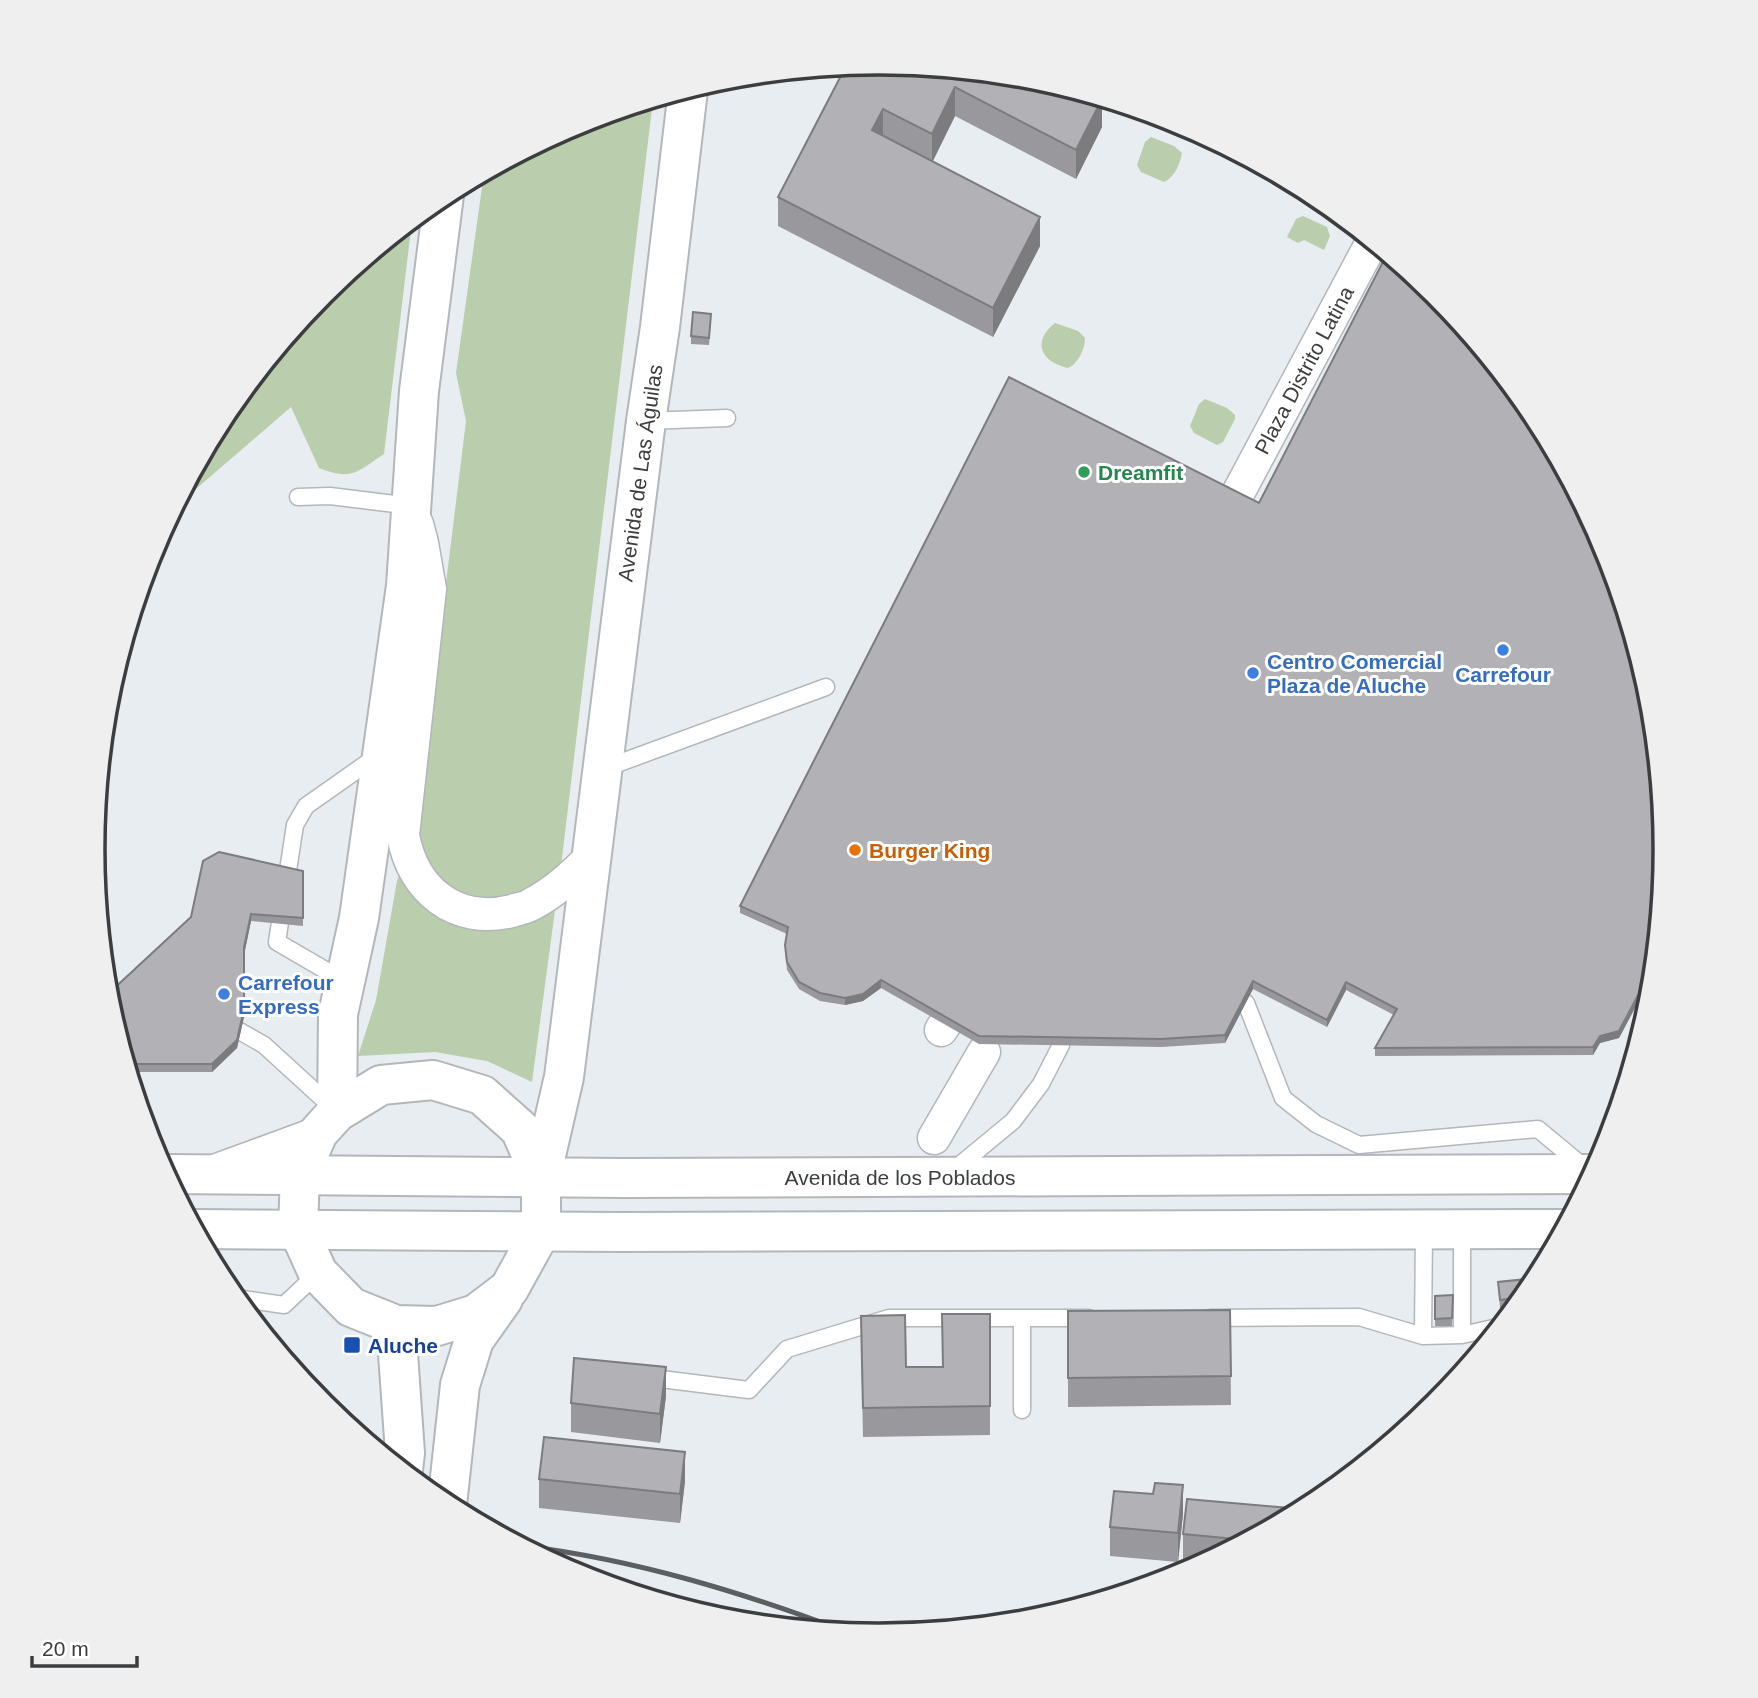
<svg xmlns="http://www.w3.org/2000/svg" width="1758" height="1698" font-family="Helvetica,sans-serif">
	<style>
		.green { fill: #bacdac }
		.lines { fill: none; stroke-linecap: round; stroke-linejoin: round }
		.lane-casing { stroke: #b2b7bb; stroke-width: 19 }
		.street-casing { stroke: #b2b7bb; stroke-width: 35 }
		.secondary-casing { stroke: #b2b7bb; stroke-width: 42 }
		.primary-casing { stroke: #b2b7bb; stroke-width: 42 }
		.lane { stroke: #fff; stroke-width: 16 }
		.street { stroke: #fff; stroke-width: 32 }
		.secondary { stroke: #fff; stroke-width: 38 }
		.primary { stroke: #fff; stroke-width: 38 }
		.rail { stroke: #5c5f60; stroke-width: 5 }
		.wall { fill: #98989d }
		.shaded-wall { fill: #7c7c7f }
		.building { fill: #b1b1b6; stroke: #7c7c7f; stroke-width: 2 }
		.leisure-dot { fill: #2e9e5b; stroke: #fff; stroke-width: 2.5 }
		.shop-dot { fill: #3f7fe0; stroke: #fff; stroke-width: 2.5 }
		.food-dot { fill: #e8710a; stroke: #fff; stroke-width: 2.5 }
		.transit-dot { fill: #1a4fb4; stroke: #fff; stroke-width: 2.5 }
		.labels { text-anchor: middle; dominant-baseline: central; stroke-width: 6; stroke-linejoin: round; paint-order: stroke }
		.street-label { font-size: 21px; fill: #3b3d3e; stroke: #fff }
		.leisure-label { font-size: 21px; font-weight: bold; fill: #27864d; stroke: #fff; text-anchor: start }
		.shop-label { font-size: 21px; font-weight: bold; fill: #366cbe; stroke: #fff; text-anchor: start }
		.food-label { font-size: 21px; font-weight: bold; fill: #c56008; stroke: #fff; text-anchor: start }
		.transit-label { font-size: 21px; font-weight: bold; fill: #164399; stroke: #fff; text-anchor: start }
		.rim { fill: none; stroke: #3b3d3e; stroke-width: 3.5 }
	</style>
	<rect width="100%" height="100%" fill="#e8edf1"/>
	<path class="green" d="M653 100 562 858 532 1082 487 1061 435 1052 358 1056 376 1000 397 881 417 818 466 421 456 373 484 173 579 123Z
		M1151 137 1174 146 1182 153C1180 164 1174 178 1164 182L1141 172 1137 165 1145 142Z
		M1303 216 1327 227 1330 236 1324 250 1304 240 1298 243 1287 237 1296 219Z
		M412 221 384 454C357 472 352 481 319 468L291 407 175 507 226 412 323 293Z
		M1055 323 1078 331 1085 338C1085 349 1078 364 1068 368 1040 362 1032 341 1055 323Z
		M1205 399 1227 408 1235 415V419L1223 442 1217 445 1194 433 1190 426 1199 404Z"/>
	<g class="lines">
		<defs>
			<path id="lane" d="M646 421 727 418
				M298 497 330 496 411 506
				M603 769 826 687
				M344 981 277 942 295 825 306 806 377 756
				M1246 1003 1283 1098 1316 1124 1359 1145 1538 1129 1585 1168
				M222 1021 264 1045 333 1108
				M955 1169 1013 1121 1041 1084 1061 1045
				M1462 1230V1335L1498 1327
				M236 1298 284 1305 318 1273
				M1022 1318V1410
				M1210 1318 1359 1317 1423 1336 1424 1230
				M1423 1336 1462 1335
				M645 1377 749 1390 787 1349 889 1318H1089"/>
			<path id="street" d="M1235 499 1372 242
				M417 524 422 543 430 589 403 835C413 890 455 925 512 911 518 909 526 908 532 904 555 892 573 875 591 857
				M941 1030 945 1024
				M934 1138 984 1052
				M217 1170 318 1133"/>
			<path id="secondary" d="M337 1112 338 1014 359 918 406 586 419 391 444 195
				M541 1177 520 1129 482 1095 433 1080 381 1085 337 1112 318 1133 300 1174 298 1229 318 1273 351 1307 396 1325 437 1326 476 1314 509 1289 541 1231V1177L564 1077 646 421 660 327 688 90
				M396 1325 405 1453 403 1470
				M447 1505 460 1385 474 1340 503 1299"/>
			<path id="primary" d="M166 1174 625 1178 1592 1174
				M195 1229 621 1232 1563 1229"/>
		</defs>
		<use href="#lane" class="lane-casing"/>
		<use href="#street" class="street-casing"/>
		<use href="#secondary" class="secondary-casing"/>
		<use href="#primary" class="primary-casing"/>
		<use href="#lane" class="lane"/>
		<use href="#street" class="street"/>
		<use href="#secondary" class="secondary"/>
		<use href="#primary" class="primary"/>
		<path class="rail" d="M525 1546C636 1560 742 1592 847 1632"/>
	</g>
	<path class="wall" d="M846 66 1102 99V127L1076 179 955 116 932 161 1040 246 993 337 778 226V197Z
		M711 321 709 345 691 344V336Z
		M1665 849 1653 974 1619 1038 1600 1043 1593 1055 1375 1056V1048L1394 1015 1346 990 1327 1027 1253 989 1225 1043 1161 1047 979 1044 881 988 863 1001 845 1005 820 1001 799 989 787 970 785 952 787 934 740 913V906Z
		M303 871V926L251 921 244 955V1017L237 1048 212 1072H129L108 1002 191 917Z
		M1498 1282 1532 1286 1516 1305 1500 1308Z
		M1453 1295 1452 1326H1435V1296Z
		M1230 1310 1231 1405 1068 1407V1311Z
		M990 1314V1435L863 1437 861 1345 906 1367H942Z
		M666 1396 660 1443 571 1432V1403Z
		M539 1479 685 1481 680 1523 539 1508Z
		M1302 1510 1199 1565 1183 1563V1534Z
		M1183 1514 1178 1562 1110 1556V1527Z"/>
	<path class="shaded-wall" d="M955 87V116L932 163V134Z
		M1102 99V127L1076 179V150Z
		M883 109V138L872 130Z
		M1040 217V246L993 337V308Z
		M251 914V921L244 955V947Z
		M1654 965 1653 974 1619 1038 1600 1043 1593 1055V1047L1600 1036Z
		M881 980V988L863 1001 845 1005V998Z
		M1253 981V989L1225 1043V1035Z
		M1346 982V990L1327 1027V1020Z
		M244 1009V1017L237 1048 212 1072V1064Z
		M666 1367V1396L660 1443V1414Z
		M685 1452V1481L680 1523V1494Z
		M1183 1485V1514L1178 1562V1533Z"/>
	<path class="building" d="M879 63 1033 78 1102 99 1076 150 955 87 932 134 883 109 872 130 1040 217 993 308 778 197 846 66Z
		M1387 254 1435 294 1533 413 1605 549 1650 696 1665 849 1654 965 1619 1031 1600 1036 1593 1047 1375 1048 1397 1009 1346 982 1327 1020 1253 981 1225 1035 1161 1039 979 1036 881 980 863 994 845 998 820 993 799 982 787 962 785 945 788 927 740 906 1009 377 1259 503Z
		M693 312 711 314 709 338 691 336Z
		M219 852 303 871V918L251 914 244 947V1009L237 1040 212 1064H127L108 1002 107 995 191 917 203 861Z
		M1537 1278 1532 1286 1523 1297 1500 1300 1498 1282Z
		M1453 1295 1452 1318 1435 1319V1296Z
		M1230 1310 1231 1376 1068 1378V1311Z
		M942 1314H990V1406L863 1408 861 1316 905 1315 906 1367H943Z
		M574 1358 666 1367 660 1414 571 1403Z
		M544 1437 685 1452 680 1494 539 1479Z
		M1155 1483 1183 1485 1178 1533 1110 1527 1114 1491 1153 1494Z
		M1187 1499 1302 1509 1246 1540 1183 1534Z"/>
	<circle class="leisure-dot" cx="1084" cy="472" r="7"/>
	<g class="shop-dot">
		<circle cx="1503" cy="650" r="7"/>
		<circle cx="1253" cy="673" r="7"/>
		<circle cx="224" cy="994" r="7"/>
	</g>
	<circle class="food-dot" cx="855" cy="850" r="7"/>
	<rect class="transit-dot" x="343" y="1336" width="18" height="18" rx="3.5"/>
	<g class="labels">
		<g class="street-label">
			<text transform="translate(1304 370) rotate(-62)">Plaza Distrito Latina</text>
			<text transform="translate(640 473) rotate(-82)">Avenida de Las Águilas</text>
			<text x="900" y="1177">Avenida de los Poblados</text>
		</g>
		<g class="leisure-label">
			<text x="1098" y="472">Dreamfit</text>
		</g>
		<g class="shop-label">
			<text x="1267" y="661">Centro Comercial<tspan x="1267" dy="24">Plaza de Aluche</tspan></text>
			<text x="1503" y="674" text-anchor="middle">Carrefour</text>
			<text x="238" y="982">Carrefour<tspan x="238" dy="24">Express</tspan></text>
		</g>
		<g class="food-label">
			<text x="869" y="850">Burger King</text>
		</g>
		<g class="transit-label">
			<text x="368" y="1345">Aluche</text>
		</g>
	</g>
	<path d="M0 0H1758V1698H0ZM105 849a774 774 0 1 1 1548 0a774 774 0 1 1-1548 0Z" fill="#efeff0" fill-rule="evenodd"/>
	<path class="rim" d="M105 849a774 774 0 1 1 1548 0a774 774 0 1 1-1548 0Z"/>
	<path d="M32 1656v10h105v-10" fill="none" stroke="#3b3d3e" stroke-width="3.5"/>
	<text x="42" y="1656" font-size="21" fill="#3b3d3e" stroke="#ffffff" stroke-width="5" paint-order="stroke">20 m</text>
</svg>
